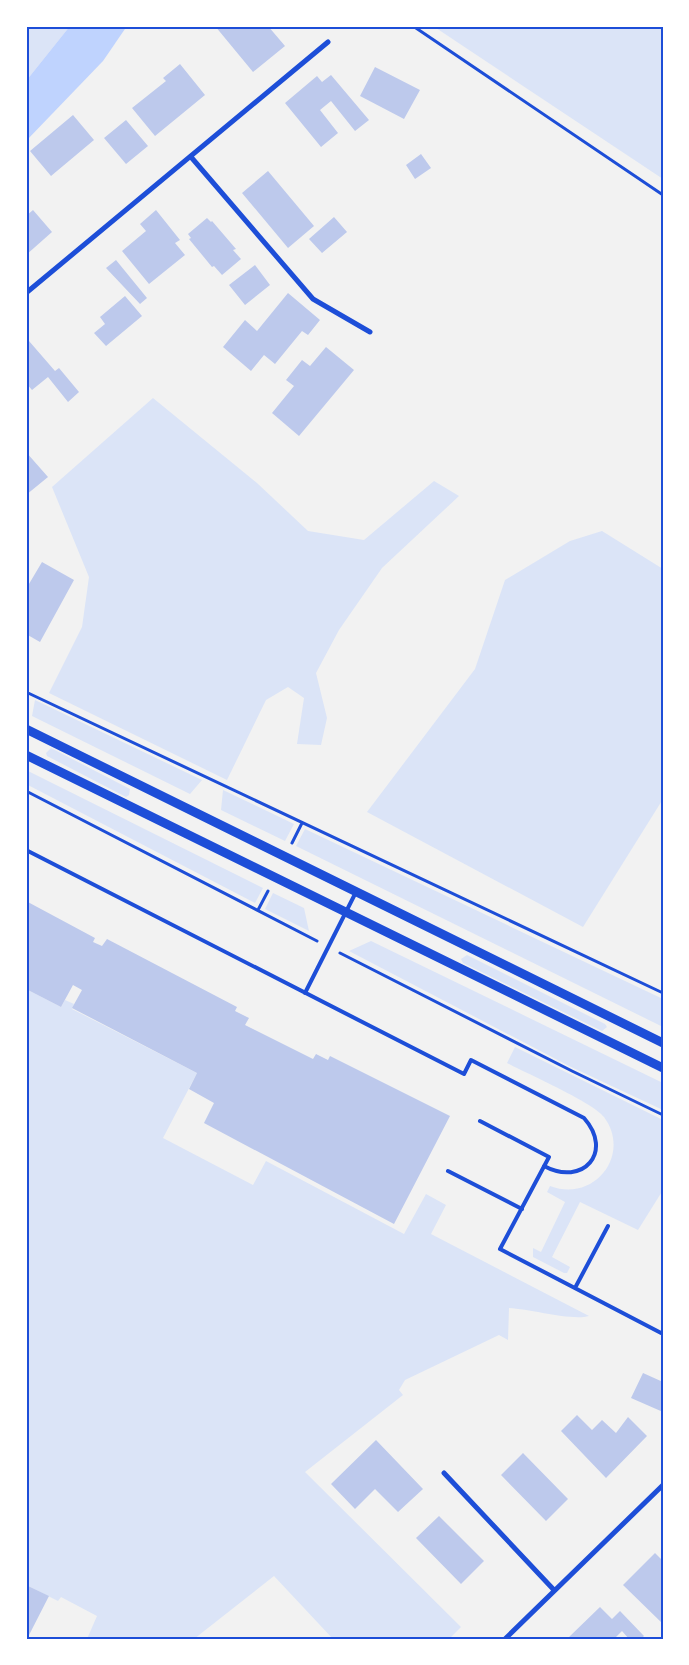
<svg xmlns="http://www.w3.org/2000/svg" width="689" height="1665" font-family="'Fira Sans Condensed',sans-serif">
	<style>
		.green { fill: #dbe4f7 }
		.water { fill: #bfd3fe }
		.building { fill: #bdc9ec }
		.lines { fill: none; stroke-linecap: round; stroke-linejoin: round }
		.path { stroke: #1d4ed8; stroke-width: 3 }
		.service { stroke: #1d4ed8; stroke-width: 4 }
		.minor { stroke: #1d4ed8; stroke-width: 5 }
		.tertiary { stroke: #1d4ed8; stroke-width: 9 }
		.neatline { fill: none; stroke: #1d4ed8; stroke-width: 2 }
	</style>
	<rect width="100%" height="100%" fill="#f2f2f2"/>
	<path class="green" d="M26 26H70L26 81Z
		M433 26H663V179Z
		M153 398 257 483 308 531 364 540 434 481 459 496 382 568 339 630 316 673 327 718 321 745 297 744 304 698 288 687 266 700 227 780 49 693 82 627 89 577 52 487Z
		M602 531 663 569V799L583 927 367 812 475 669 505 580 570 541Z
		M35 700 202 780 190 794 32 716Z
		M51 748 130 789 129 795 126 797 47 756 46 753Z
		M26 770 263 888 255 903 26 784Z
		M223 790 294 824 285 841 221 810Z
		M305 829 663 999V1027L296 846Z
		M273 893 304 908 309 931 265 909Z
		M371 941 663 1083V1110L569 1066 349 951Z
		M467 955 605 1024 607 1027 602 1031 463 963 461 959Z
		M26 989 61 1007 65 1000 74 1004 72 1009 197 1073 163 1138 253 1185 266 1161 404 1234 426 1194 446 1205 431 1234 589 1316C571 1321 531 1309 509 1308L508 1340 499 1335 405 1380 399 1390 403 1395 305 1472 461 1627 449 1639H333L274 1576 194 1639H87L97 1616 61 1597 58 1601 26 1585Z
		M515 1047 663 1120V1190L638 1230 580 1202 552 1257 570 1267 567 1273H564L533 1257V1248L541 1252 565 1202 547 1192 550 1186C594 1203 632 1155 604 1117 594 1103 526 1073 507 1063Z"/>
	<path class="water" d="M70 26H127L103 61 26 141V81Z"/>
	<path class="building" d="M215 26H268L285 46 253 72Z
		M180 64 205 95 155 136 132 108 166 81 163 78Z
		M375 67 420 90 404 119 360 96Z
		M331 75 369 120 355 131 331 101 320 110 338 133 321 147 285 103 317 76 322 82Z
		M73 115 94 140 51 176 30 151Z
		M126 120 148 146 126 164 104 138Z
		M421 154 431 168 415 179 406 165Z
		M268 171 314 226 288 248 242 193Z
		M33 210 52 232 26 255V216Z
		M156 210 180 240 175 243 185 255 149 284 122 251 146 231 140 224Z
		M334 217 347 232 322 253 309 239Z
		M207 218 211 222 212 221 236 249 233 250 241 259 222 275 214 266 212 267 189 239 191 238 188 234Z
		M116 260 147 298 140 304 106 268Z
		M255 265 270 285 245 305 229 285Z
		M288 293 320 320 308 335 302 331 275 364 264 355 251 371 223 347 245 320 257 331Z
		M125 296 142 316 106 346 94 333 105 324 100 317Z
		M29 341 55 371 59 368 79 392 68 402 48 377 32 390 26 383V343Z
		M326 347 354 370 299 436 272 413 294 386 286 380 302 360 310 366Z
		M26 452 48 477 26 495Z
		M42 562 74 580 40 642 26 634V589Z
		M26 901 95 938 93 942 102 946 107 939 237 1007 235 1011 249 1018 245 1025 313 1059 316 1054 328 1060 330 1056 450 1116 394 1224 204 1123 214 1103 189 1089 197 1073 72 1008 82 990 73 985 61 1007 26 989Z
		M643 1373 663 1382V1412L631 1398Z
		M577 1415 592 1430 602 1420 616 1433 628 1417 647 1436 606 1478 561 1431Z
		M376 1440 423 1489 398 1512 375 1489 355 1509 331 1484Z
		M523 1453 568 1499 546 1521 501 1475Z
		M439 1516 484 1561 461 1584 416 1538Z
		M655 1553 663 1561V1624L623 1585Z
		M26 1585 49 1596 27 1639H26Z
		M600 1607 612 1619 620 1611 644 1636 641 1639H629L622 1631 614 1639H572L569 1637Z"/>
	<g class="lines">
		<path class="path" d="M413 26 663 195
			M26 692 663 993
			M26 791 317 941
			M292 843 302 823
			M258 910 268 891
			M340 953 572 1071 663 1115"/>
		<path class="service" d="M26 850 464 1074 471 1060 584 1118C614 1152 583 1187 544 1166
			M305 993 356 892
			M480 1121 549 1157 500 1249 663 1334
			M448 1171 522 1209
			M575 1288 608 1226"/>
		<path class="minor" d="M191 157 313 299 370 332
			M26 293 328 42
			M444 1473 554 1590
			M505 1639 663 1485"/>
		<path class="tertiary" d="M26 729 663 1043
			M26 755 663 1068"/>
	</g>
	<rect width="689" height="1665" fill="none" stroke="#ffffff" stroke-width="55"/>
	<rect x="28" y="28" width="634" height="1610" class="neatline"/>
</svg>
